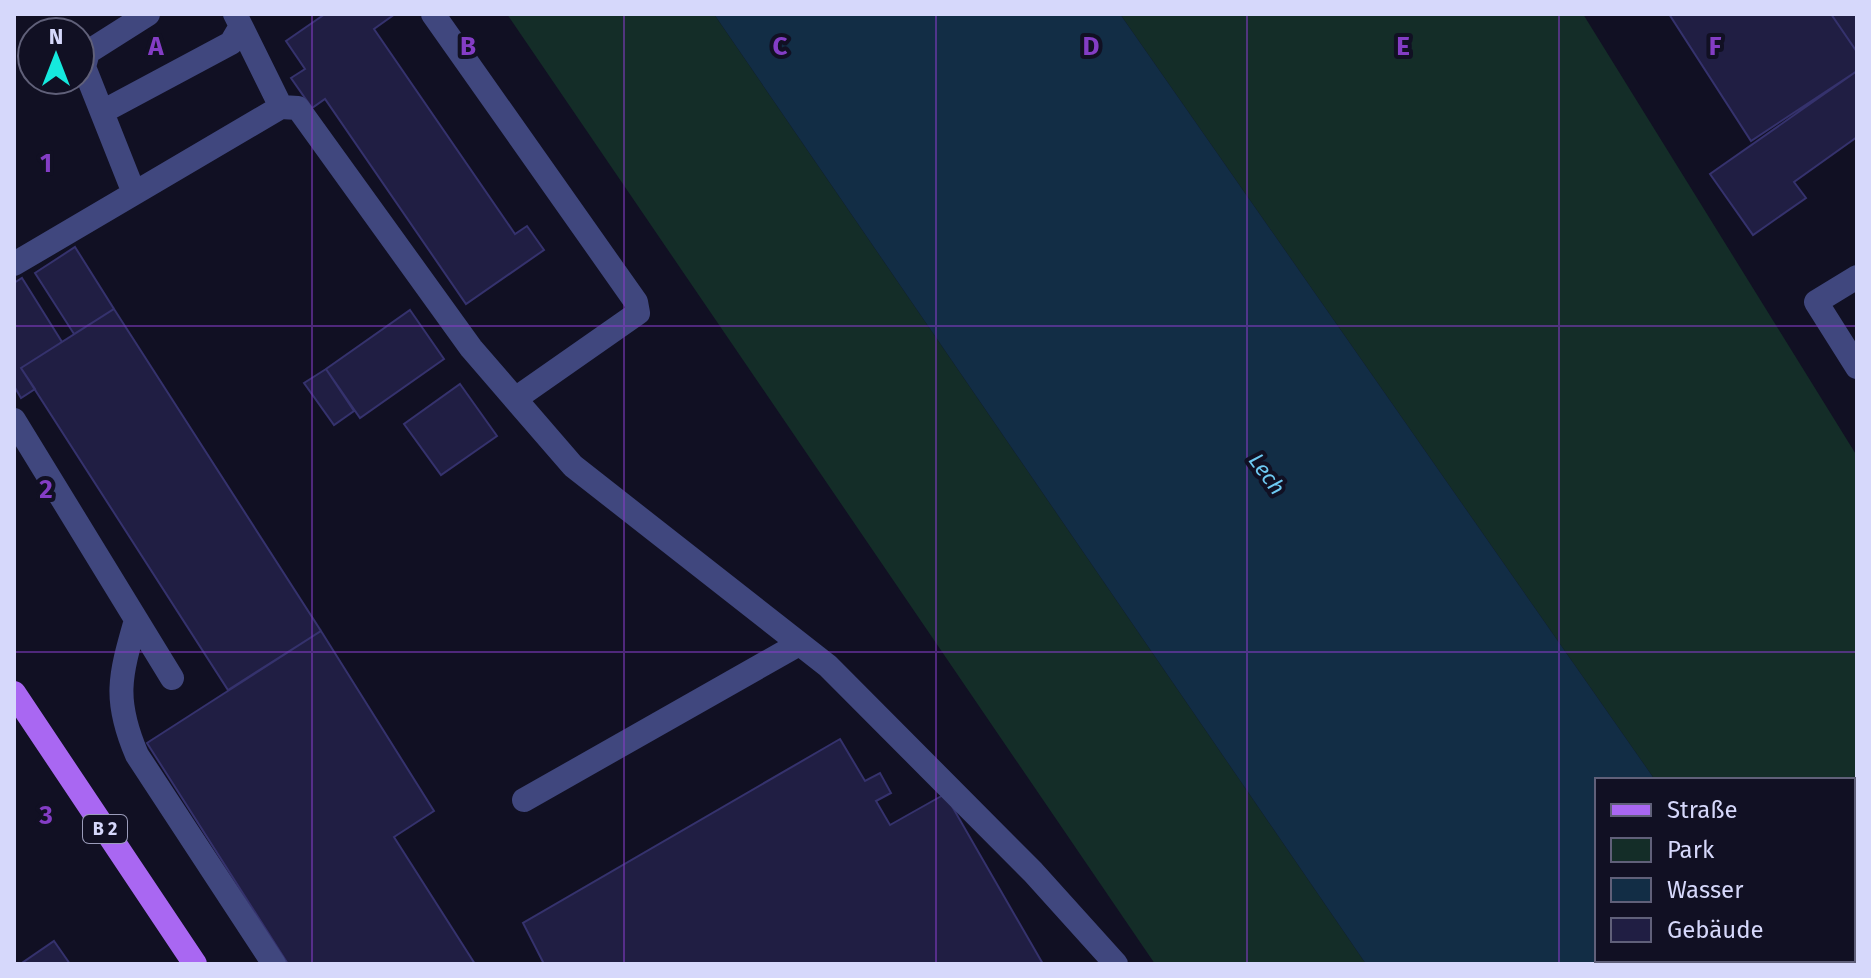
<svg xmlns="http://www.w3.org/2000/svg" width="1871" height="978" font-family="'Fira Sans',sans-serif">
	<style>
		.green { fill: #142d28 }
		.water { fill: #122d45 }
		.building { fill: #201e43; stroke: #35326d; stroke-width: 2 }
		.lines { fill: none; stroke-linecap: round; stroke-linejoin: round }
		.minor { stroke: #40477e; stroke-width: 24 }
		.major { stroke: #a967f2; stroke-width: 24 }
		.grid { fill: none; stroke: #843dc5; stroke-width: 2; stroke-opacity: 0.55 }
		.labels { text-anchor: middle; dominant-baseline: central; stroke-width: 8; stroke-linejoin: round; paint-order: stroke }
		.shield { fill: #111023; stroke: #9b9cba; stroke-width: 2 }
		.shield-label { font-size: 18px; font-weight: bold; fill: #d6d8fb }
		.water-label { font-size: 22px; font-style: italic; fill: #6ec9f2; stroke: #111023 }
		.grid-label { font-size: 26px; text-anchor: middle; font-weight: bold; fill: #843dc5; stroke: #111023; stroke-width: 8; stroke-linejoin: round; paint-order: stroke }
	</style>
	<rect width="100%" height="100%" fill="#111023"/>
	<path class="green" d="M507 14H714L1366 964H1155Z
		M1120 14H1583L1857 456V964H1784L1781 960H1853V780H1655Z"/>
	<path class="water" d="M714 14H1120L1655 780H1597V960H1781L1784 964H1366Z"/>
	<path class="building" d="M325 14H395L374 29 515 234 527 226 544 250 466 304 325 99 312 108 291 78 305 69 286 41Z
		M1669 14H1831L1857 52V71L1751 141Z
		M1831 14H1857V52Z
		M1857 71V137L1794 182 1806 198 1753 235 1710 174Z
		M75 247 114 309 74 334 35 273Z
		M22 278 62 342 21 368 35 389 21 398 14 386V283Z
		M114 309 321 631 228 690 21 368Z
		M410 310 444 359 360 418 326 369Z
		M326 369 354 411 334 425 304 383Z
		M460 384 497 436 441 475 404 424Z
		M321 631 434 811 394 837 475 964H288L147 743Z
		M840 739 865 781 880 773 891 793 876 801 890 825 945 794 1043 964H544L523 923Z
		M54 941 70 964H23L22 963Z"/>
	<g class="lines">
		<path class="minor" d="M433 14 636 302 638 313 515 399
			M241 26 281 107
			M102 112 231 43 241 26 235 14
			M134 193 84 67 88 52 148 14
			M14 264 281 107 298 108 471 348 573 466 828 666 1033 872 1116 964
			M1857 277 1816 302 1857 367
			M14 420 172 678
			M136 620C120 676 113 699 137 755L274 964
			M524 800 799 644"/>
		<path class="major" d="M14 693 195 964"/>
	</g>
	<path class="grid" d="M312 14V964M624 14V964M936 14V964M1247 14V964M1559 14V964M14 326H1857M14 652H1857"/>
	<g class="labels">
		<rect class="shield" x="83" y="815" width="44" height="28" rx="6"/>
		<g class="shield-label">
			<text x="105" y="829">B 2</text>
		</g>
		<g class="water-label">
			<text transform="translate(1267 474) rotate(54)">Lech</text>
		</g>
	</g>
	<g class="grid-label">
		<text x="156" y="55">A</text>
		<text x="468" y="55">B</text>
		<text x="780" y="55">C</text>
		<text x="1091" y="55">D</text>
		<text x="1403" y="55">E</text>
		<text x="1715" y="55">F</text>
		<text x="46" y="172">1</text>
		<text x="46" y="498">2</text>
		<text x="46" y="824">3</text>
	</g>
	<rect width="1871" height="978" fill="none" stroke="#d6d8fb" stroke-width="32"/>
	<rect x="1595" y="778" width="260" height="184" fill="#111023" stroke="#606079" stroke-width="2"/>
	<rect x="1611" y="804" width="40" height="12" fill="#a967f2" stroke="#606079" stroke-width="2"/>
	<text x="1667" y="818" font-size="24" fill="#d6d8fb">Straße</text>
	<rect x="1611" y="838" width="40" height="24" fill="#142d28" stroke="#606079" stroke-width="2"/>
	<text x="1667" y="858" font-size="24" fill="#d6d8fb">Park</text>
	<rect x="1611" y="878" width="40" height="24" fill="#122d45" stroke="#606079" stroke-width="2"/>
	<text x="1667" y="898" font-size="24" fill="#d6d8fb">Wasser</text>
	<rect x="1611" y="918" width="40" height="24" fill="#201e43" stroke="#606079" stroke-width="2"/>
	<text x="1667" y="938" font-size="24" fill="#d6d8fb">Gebäude</text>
	<g transform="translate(56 56)"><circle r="38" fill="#111023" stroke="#606079" stroke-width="2"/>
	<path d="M0-6L14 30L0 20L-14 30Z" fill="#15e9de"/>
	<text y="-12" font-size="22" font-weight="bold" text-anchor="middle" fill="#d6d8fb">N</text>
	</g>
</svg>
